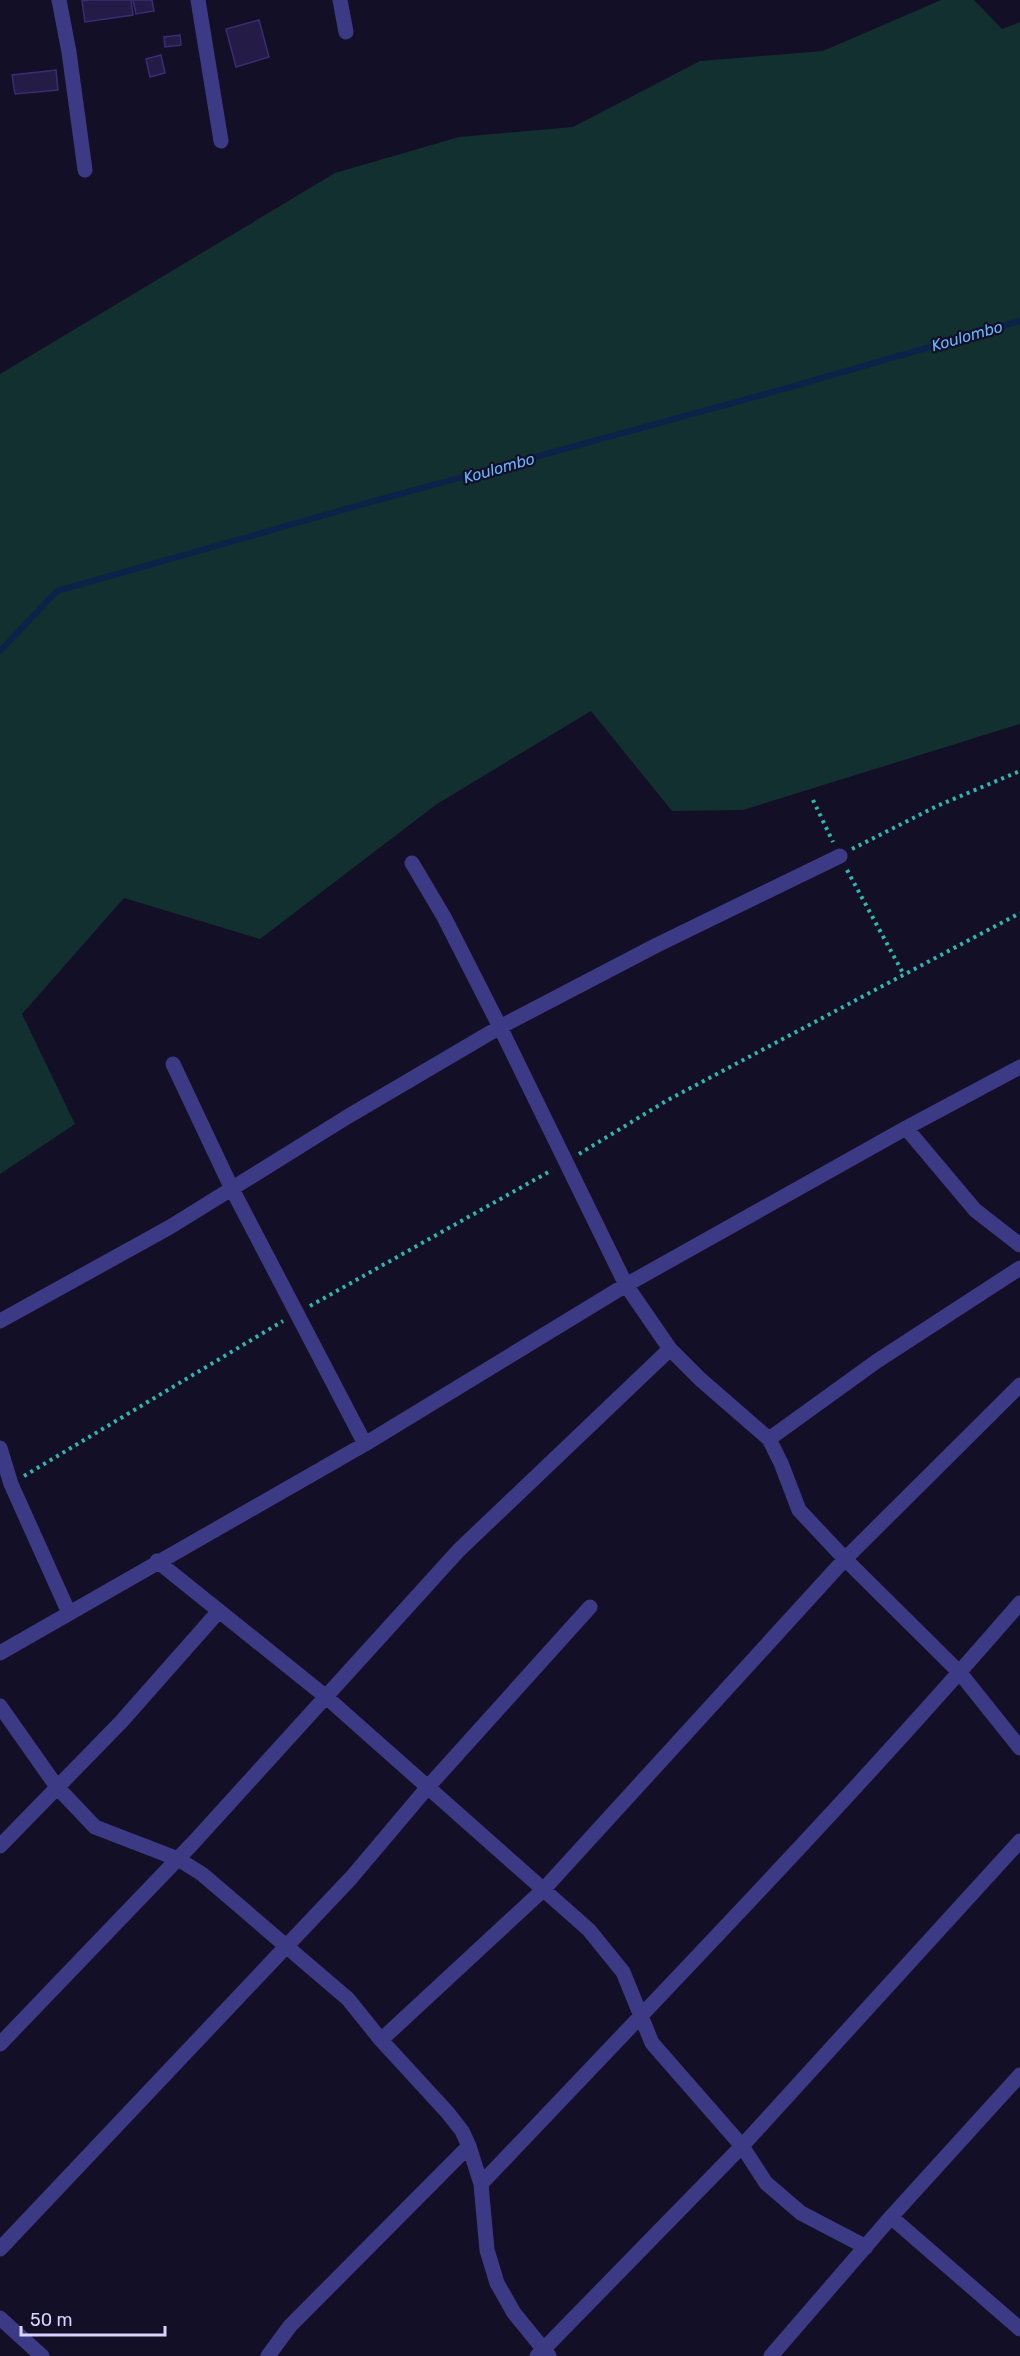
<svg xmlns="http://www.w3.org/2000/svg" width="1020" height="2356" font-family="Rubik,sans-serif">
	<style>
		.green { fill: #12302f }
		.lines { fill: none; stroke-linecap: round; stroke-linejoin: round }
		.stream { stroke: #0c2248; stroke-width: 6 }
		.building { fill: #241b47; stroke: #3b2d73; stroke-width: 1.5 }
		.path { stroke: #2fb8b0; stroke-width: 4; stroke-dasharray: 3 4.5; stroke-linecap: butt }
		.minor { stroke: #3d3a85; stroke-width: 15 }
		.labels { text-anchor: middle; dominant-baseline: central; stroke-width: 4.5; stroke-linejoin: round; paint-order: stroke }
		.water-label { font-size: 16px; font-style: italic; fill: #62b6ff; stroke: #130f26 }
	</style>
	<rect width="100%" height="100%" fill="#130f26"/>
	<path class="green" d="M941 0H974L1002 29 1020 22V724L743 810 672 811 591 711 437 804 260 939 124 898 22 1014 75 1124 0 1174V374L335 173 459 137 573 127 700 61 823 51Z"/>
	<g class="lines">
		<path class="stream" d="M0 651 57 591 367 503 773 392 1020 321"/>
	</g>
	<path class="building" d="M90 0H131L133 15 85 22 82 1Z
		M133 0H152L154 11 136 14Z
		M259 20 269 57 236 67 226 29Z
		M180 35 181 45 165 47 164 37Z
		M161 55 165 73 150 77 146 59Z
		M56 70 58 90 15 94 12 75Z"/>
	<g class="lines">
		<path class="path" d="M813 800 833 842
			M852 849 937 806 1020 771
			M847 870 904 975
			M579 1154 666 1101 1020 913
			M310 1306 552 1170
			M24 1476 283 1321"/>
		<path class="minor" d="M59 0 69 52 85 170
			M198 0 221 141
			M340 0 346 32
			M412 863 444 917 500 1027 626 1285 670 1349 700 1379 769 1439 781 1463 799 1510 845 1559 960 1673 1020 1748
			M173 1064 232 1189 365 1444
			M906 1128 975 1210 1020 1245
			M0 1321 170 1227 347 1117 500 1027 657 945 840 856
			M769 1439 877 1361 1020 1268
			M0 1448 11 1484 69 1613
			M157 1561 325 1696 589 1930 623 1972 652 2043 742 2146 766 2183 801 2213 866 2247
			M0 1653 365 1444 626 1285 906 1128 1020 1067
			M0 1706 57 1787 95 1827 178 1859 202 1874 348 1999 381 2040 448 2113 462 2131 469 2146 481 2184 487 2250 497 2283 514 2313 549 2356
			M0 1846 121 1722 219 1611
			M381 2040 544 1889 845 1559 1020 1385
			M0 2044 194 1842 459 1550 670 1349
			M481 2184C662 1993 847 1803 1020 1603
			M891 2217 1020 2329
			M0 2249 351 1878 427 1788 590 1607
			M0 2318 42 2356
			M268 2356 290 2326 469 2146
			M537 2356 742 2146 1020 1841
			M771 2356 891 2217 1020 2075"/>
	</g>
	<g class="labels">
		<g class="water-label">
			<text transform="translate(967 336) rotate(-16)">Koulombo</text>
			<text transform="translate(499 468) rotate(-16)">Koulombo</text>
		</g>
	</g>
	<path d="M21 2326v9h144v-9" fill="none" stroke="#d9d4ff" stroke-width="3"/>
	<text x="30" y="2326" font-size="18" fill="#d9d4ff" stroke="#130f26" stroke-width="4.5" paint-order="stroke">50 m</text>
</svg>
